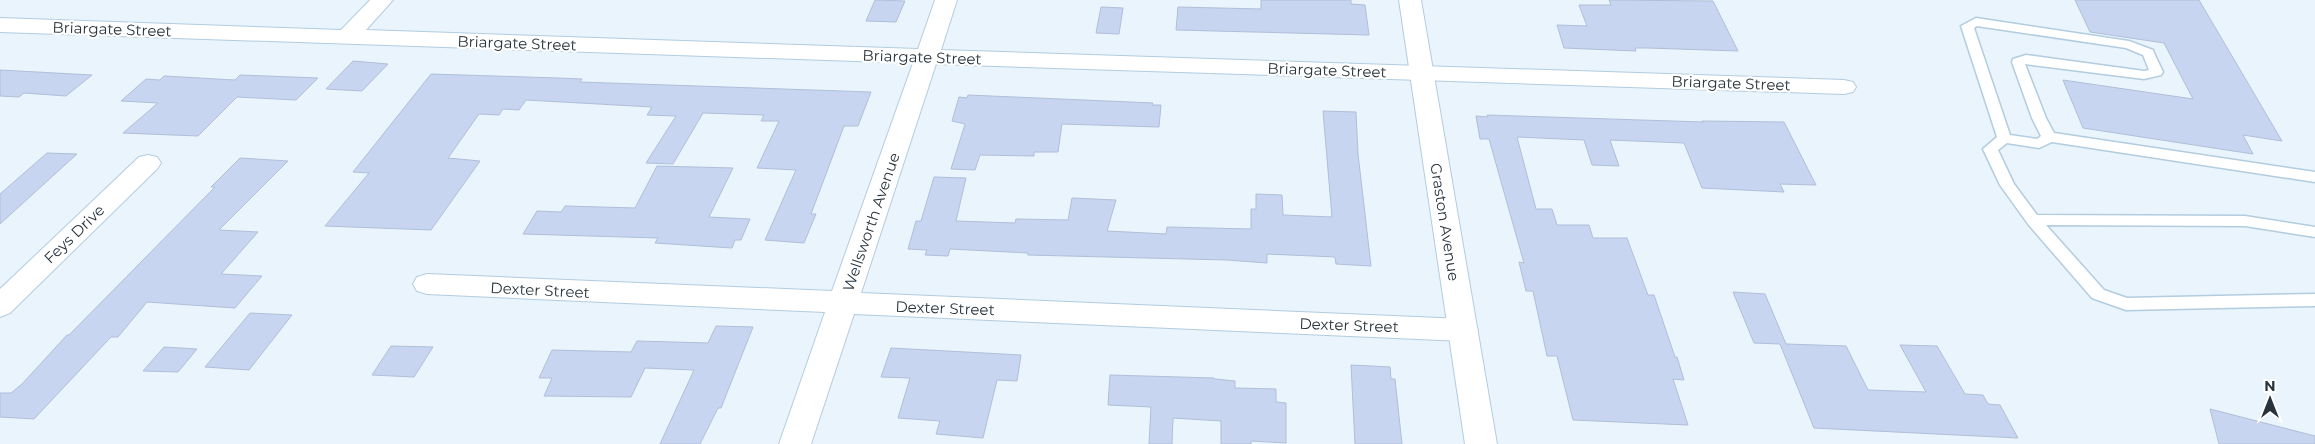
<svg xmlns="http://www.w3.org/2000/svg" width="2315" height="444" font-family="Montserrat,sans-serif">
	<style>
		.building { fill: #c7d5f0; stroke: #b0bed8 }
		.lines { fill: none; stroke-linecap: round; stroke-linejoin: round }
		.service-casing { stroke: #b2cce0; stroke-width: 3 }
		.minor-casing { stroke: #b2cce0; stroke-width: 2 }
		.tertiary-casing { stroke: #b2cce0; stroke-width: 2 }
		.service { fill: #fff; fill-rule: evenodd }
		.minor { fill: #fff; fill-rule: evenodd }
		.tertiary { fill: #fff; fill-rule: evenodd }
		.labels { text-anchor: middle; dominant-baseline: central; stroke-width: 4.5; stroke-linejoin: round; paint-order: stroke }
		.street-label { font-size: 15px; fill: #29333b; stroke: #fff }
	</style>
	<rect width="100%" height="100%" fill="#e9f4fc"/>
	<path class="building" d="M875 0 905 1 896 22 866 21Z
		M1261 0H1351V4L1365 5 1369 35 1176 30 1178 7 1261 9Z
		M1609 0 1713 1 1738 51 1648 48H1635L1636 51 1564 48 1557 25 1587 26 1579 5H1611Z
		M2075 0H2199L2282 141 2243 135 2253 154 2083 128 2063 80 2193 99 2164 43 2090 32Z
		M1101 7 1123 8 1119 34 1096 33Z
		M353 61 388 64 362 91 326 89Z
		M0 70 92 75 66 96 24 93 19 97 0 96Z
		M431 74 558 78 582 79 580 82 871 92 858 126H844L811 214H816L804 243 765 240 796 170 757 168 779 121H761L764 115 703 113 673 164 646 163 676 116 647 115 652 107 526 100 519 110 503 109 499 115 479 114 448 158 480 161 431 230 325 226 369 173 353 172Z
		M240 75 318 78 296 100 237 97 198 136 123 133 158 103 121 101 146 79 160 80 164 76 235 80Z
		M968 95 1153 103 1152 105H1161L1159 127 1062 124 1058 152H1034V156L980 155 975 170 951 169 965 124 952 121 959 97 967 98Z
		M1323 111 1356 112 1358 154 1371 266 1336 264 1335 257 1267 254V263L1227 260 1028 255V253L950 249 948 256 925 255 927 250 908 249 916 221H921L934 177 966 178 956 221 1015 223 1016 219 1068 220 1072 198 1116 200 1107 231 1166 234 1167 227 1251 229V209H1256V194L1282 195 1283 215 1332 217Z
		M1487 115 1703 122 1702 121 1784 122 1816 185 1780 184 1784 192 1702 188 1684 143 1610 140 1619 166 1592 165 1584 140 1517 137 1536 209H1552L1557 225H1589L1593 238H1627L1648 295H1654L1675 357H1677L1684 380 1673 379 1688 425 1573 420 1557 356H1547L1533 291H1526L1519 262 1524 263 1489 139H1480L1476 116 1488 117Z
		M47 153 77 154 0 224V194Z
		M240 158 288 161 219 230 258 232 221 274 262 276 235 308 147 302 118 337H111L34 419 0 417V393H11L22 384 67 335H69L215 187H211Z
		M657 166 733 168 709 217 750 219 741 240H735L732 248 655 243 658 238 523 234 537 211 561 212 565 206 635 208Z
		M1733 292 1765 294 1786 344 1846 346 1868 390 1926 392 1900 345 1937 346 1965 394 1983 395 1988 404 2000 405 2018 438 1814 428 1780 344 1754 343Z
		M250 313 292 315 249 370 205 367Z
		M716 326 753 327 721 408H718L700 444H660L694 370 645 368 631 397 544 396 552 378H539L552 350 631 352 637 341 708 343Z
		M391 346 433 347 414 377 372 375Z
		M164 347 197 349 178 372 143 371Z
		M891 348 1021 355 1017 381 997 380 983 438 936 434 940 421 898 418 910 378 881 377Z
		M1351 365 1390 367 1391 379H1395L1402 444H1355Z
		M1110 375 1214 378 1215 379 1235 381V388L1276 389V402L1286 403V443L1251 441V444H1221V421L1173 418 1172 444H1149L1151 407 1108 405Z
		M2210 409 2315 436V444H2219Z"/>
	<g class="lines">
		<defs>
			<path id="service" d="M1976 18 2129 41 2153 50 2154 53 2163 72 2161 75 2144 79 2025 64 2046 118 2054 133 2315 172V182L2052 142 2039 148 2007 143 1998 150 2014 184 2037 215 2245 216 2315 227V237L2245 226 2046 225 2104 290 2127 298 2315 294V306L2126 310 2092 298 2028 224 2000 185 1983 149 1997 137 1961 26ZM1977 26 2126 48 2143 55 2149 70 2144 71 2026 55 2013 59 2012 62 2032 118 2041 136 2037 139 2010 135 1974 28Z"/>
			<path id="minor" d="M370 0H393L366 30 918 49 935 0H957L941 50 1844 80 1853 82 1856 87 1853 92 1844 94 936 64 861 293 1463 319 1474 322 1478 330 1474 338 1463 341 854 314 811 444H779L825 312 427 294 417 291 413 284 417 277 427 274 832 291 913 63 0 32V18L341 30Z
				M148 155 157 157 161 163 157 169 10 313 0 317V289L139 157Z"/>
			<path id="tertiary" d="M1399 0H1421L1497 444H1465Z"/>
		</defs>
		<use href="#service" class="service-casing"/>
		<use href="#minor" class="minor-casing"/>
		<use href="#tertiary" class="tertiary-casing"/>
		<use href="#service" class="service"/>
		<use href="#minor" class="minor"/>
		<use href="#tertiary" class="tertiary"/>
	</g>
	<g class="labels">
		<g class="street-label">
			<text transform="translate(112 29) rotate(2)">Briargate Street</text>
			<text transform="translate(517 43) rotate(2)">Briargate Street</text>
			<text transform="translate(922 57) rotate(2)">Briargate Street</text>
			<text transform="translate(1327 70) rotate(2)">Briargate Street</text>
			<text transform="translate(1731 83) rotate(2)">Briargate Street</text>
			<text transform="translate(871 222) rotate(-71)">Wellsworth Avenue</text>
			<text transform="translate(1445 222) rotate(81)">Graston Avenue</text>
			<text transform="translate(74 234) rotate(-44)">Feys Drive</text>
			<text transform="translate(540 290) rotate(3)">Dexter Street</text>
			<text transform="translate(945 308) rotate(2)">Dexter Street</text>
			<text transform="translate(1349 325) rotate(2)">Dexter Street</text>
		</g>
	</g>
	<g transform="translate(2270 399)" stroke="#ffffff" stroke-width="4" paint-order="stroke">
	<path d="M0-4L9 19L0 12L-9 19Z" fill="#29333b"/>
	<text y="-8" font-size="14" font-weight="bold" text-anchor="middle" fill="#29333b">N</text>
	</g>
</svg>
